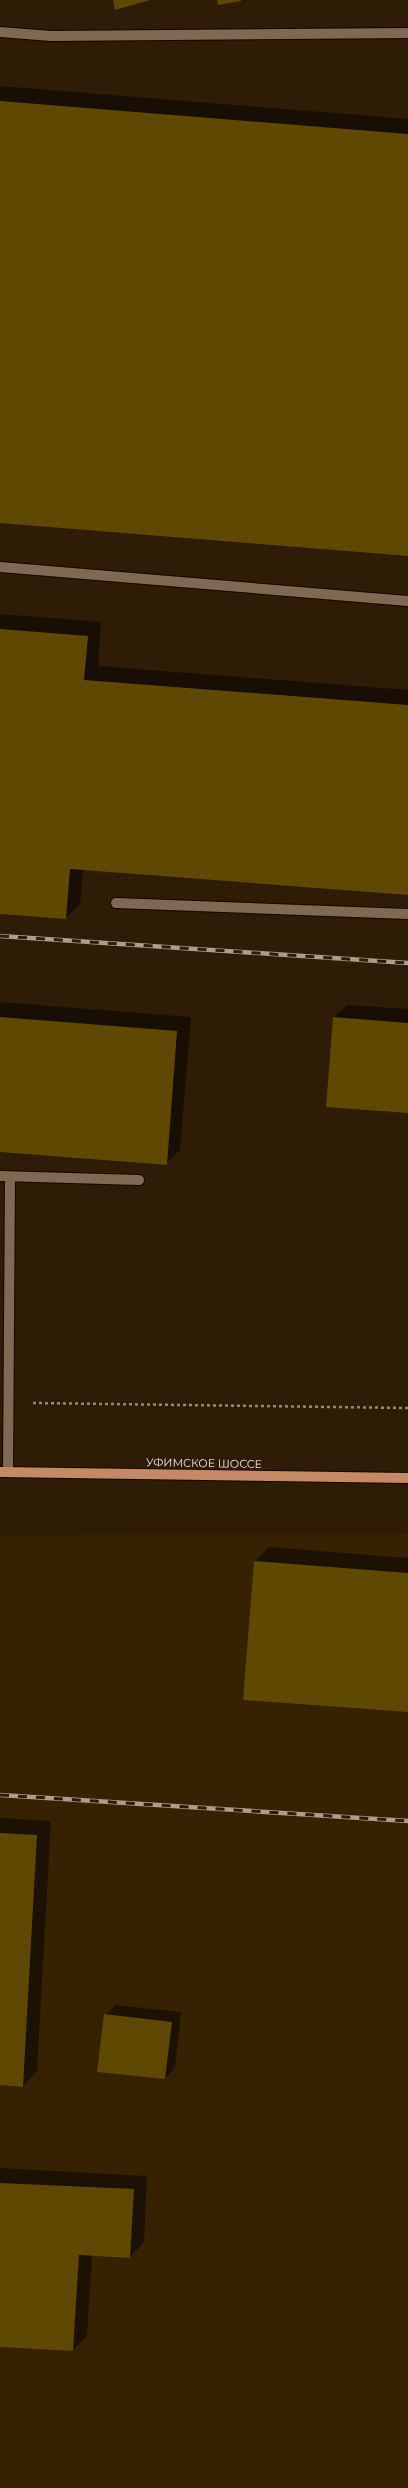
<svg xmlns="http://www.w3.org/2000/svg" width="408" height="2488" font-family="Montserrat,sans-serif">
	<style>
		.built { fill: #372103 }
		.shadow { fill: #0007 }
		.building { fill: #5e4802 }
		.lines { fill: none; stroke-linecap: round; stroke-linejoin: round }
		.minor-casing { stroke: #150600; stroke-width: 12 }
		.major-casing { stroke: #150600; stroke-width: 12 }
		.path { stroke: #978776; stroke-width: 2.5; stroke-dasharray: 3 3; stroke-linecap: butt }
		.minor { stroke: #7f6952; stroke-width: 10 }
		.major { stroke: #c48a66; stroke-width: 10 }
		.rail-casing { stroke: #ac9d8d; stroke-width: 4.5 }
		.rail { stroke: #2e1c06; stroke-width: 3; stroke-dasharray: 9; stroke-linecap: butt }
		.labels { text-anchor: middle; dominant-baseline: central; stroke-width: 4; stroke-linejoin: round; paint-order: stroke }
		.street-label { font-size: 11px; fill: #f2e5d8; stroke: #2e1c06 }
	</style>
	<rect width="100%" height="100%" fill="#2e1c06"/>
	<path class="built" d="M408 1534V2488H0V1535Z"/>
	<path class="shadow" d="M0 86 408 119V555L0 522Z
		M0 614 101 622 98 666 408 690V894L83 869 80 904 66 918 0 913Z
		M0 1002 191 1017 180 1150 166 1164 0 1151Z
		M347 1005 408 1009V1112L334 1017Z
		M269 1547 408 1558V1711L244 1699 255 1561Z
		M0 1818 51 1821 37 2071 23 2086 0 2084Z
		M115 2005 181 2012 175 2068 165 2078 105 2015Z
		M0 2168 147 2176 144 2242 130 2257 92 2255 87 2336 73 2350 0 2346Z"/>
	<path class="building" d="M113 0H150L115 10Z
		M217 0H241V1L218 5Z
		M0 101 408 134V556L0 523Z
		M0 629 88 636 84 680 408 705V895L70 869 66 919 0 914Z
		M0 1017 177 1031 167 1165 0 1152Z
		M333 1017 408 1023V1113L326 1107Z
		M254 1561 408 1573V1712L243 1700Z
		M0 1833 37 1835 23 2087 0 2085Z
		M104 2014 172 2022 165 2079 97 2072Z
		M0 2183 134 2189 130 2258 79 2255 73 2351 0 2347Z"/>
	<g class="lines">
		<defs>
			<path id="minor" d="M0 32 51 36 408 33
				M0 567 408 601
				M116 903 408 914
				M0 1176 139 1180
				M8 1472 10 1177"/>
			<path id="major" d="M0 1472 408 1478"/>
		</defs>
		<use href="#minor" class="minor-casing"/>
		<use href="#major" class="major-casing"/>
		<path class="path" d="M33 1403 408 1408"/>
		<use href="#minor" class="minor"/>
		<use href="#major" class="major"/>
		<defs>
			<path id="rail" d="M0 936 408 963
				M0 1795 408 1821"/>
		</defs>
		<use href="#rail" class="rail-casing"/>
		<use href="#rail" class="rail"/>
	</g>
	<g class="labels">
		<g class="street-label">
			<text transform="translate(204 1463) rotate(1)">УФИМСКОЕ ШОССЕ</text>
		</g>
	</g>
</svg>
